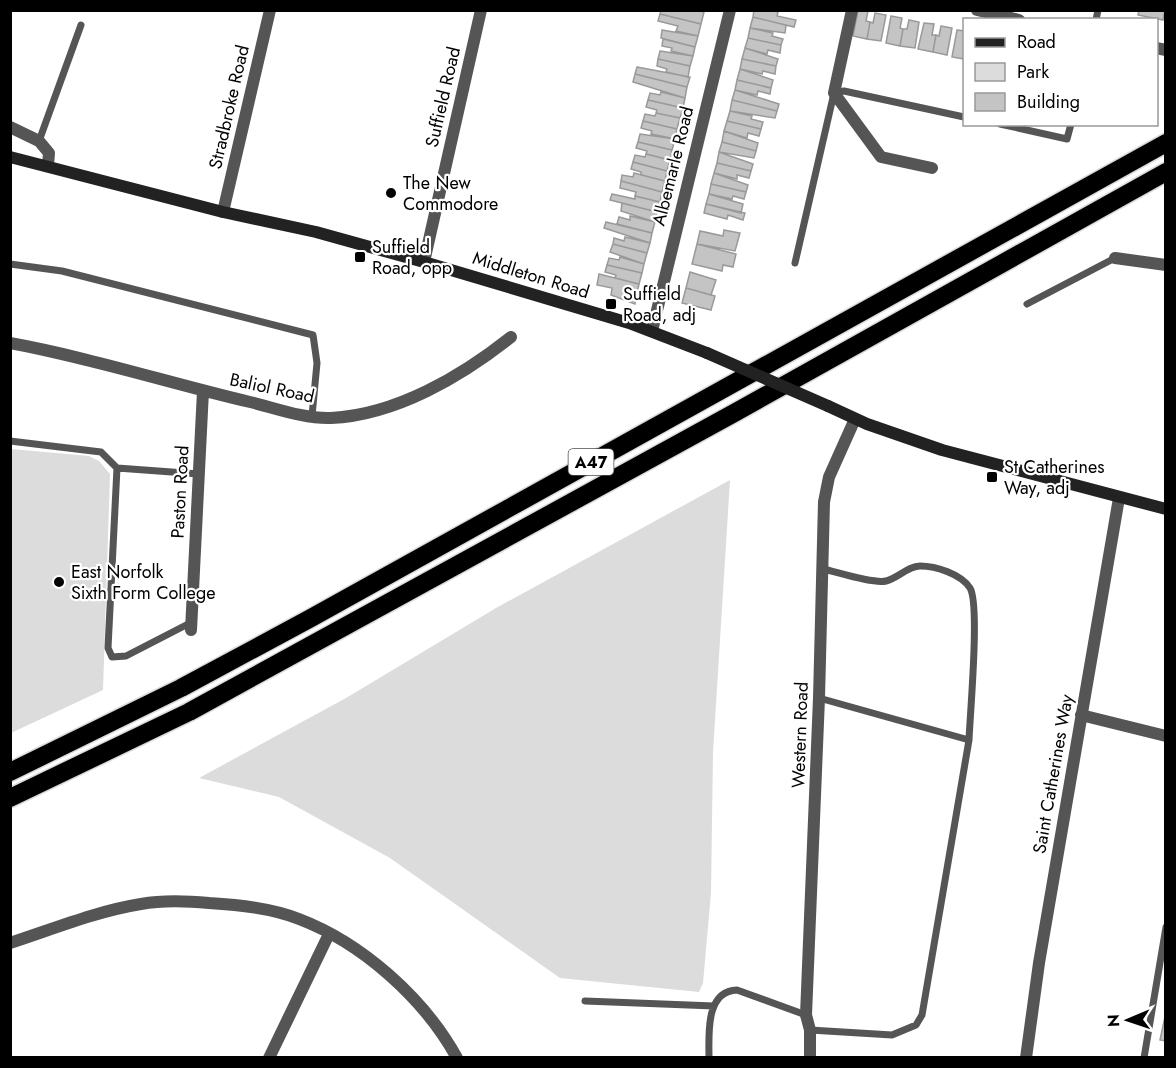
<svg xmlns="http://www.w3.org/2000/svg" width="1176" height="1068" font-family="Jost,sans-serif">
	<style>
		.green { fill: #dcdcdc }
		.building { fill: #c4c4c4; stroke: #999; stroke-width: 1.5 }
		.lines { fill: none; stroke-linecap: round; stroke-linejoin: round }
		.highway-casing { stroke: #dbdbdb; stroke-width: 21 }
		.lane { stroke: #555; stroke-width: 7 }
		.street { stroke: #555; stroke-width: 12 }
		.secondary { stroke: #222; stroke-width: 12 }
		.highway { stroke: #000; stroke-width: 18 }
		.secondary-bridge { stroke: #222; stroke-width: 12 }
		.poi-dot { fill: #000; stroke: #fff; stroke-width: 2 }
		.labels { text-anchor: middle; dominant-baseline: central; stroke-width: 4.5; stroke-linejoin: round; paint-order: stroke }
		.shield { fill: #fff; stroke: #4c4c4c; stroke-width: 1.5 }
		.shield-label { font-size: 16px; font-weight: bold; fill: #000 }
		.street-label { font-size: 18px; fill: #000; stroke: #fff }
		.poi-label { font-size: 18px; fill: #000; stroke: #fff; text-anchor: start }
	</style>
	<rect width="100%" height="100%" fill="#fff"/>
	<path class="green" d="M11 449 89 456 99 461 110 474 103 690 11 733Z
		M730 480 713 752 711 893 703 983 699 992 560 978 390 858 279 797 199 778 346 698 496 608Z"/>
	<path class="building" d="M661 10H696L704 12 701 24 660 14Z
		M754 10H770L778 12 777 16 796 20 794 27 753 17Z
		M858 10 868 11 866 21 870 22 867 39 853 36Z
		M1139 10H1165L1163 20 1138 15Z
		M875 13 886 15 881 41 867 39 870 22 873 23Z
		M660 14 701 24 698 36 676 31 678 26 658 21Z
		M891 16 902 18 900 28 903 29 900 46 886 43Z
		M753 17 786 25 785 33 750 28Z
		M909 20 919 22 915 48 900 46 903 29H907Z
		M924 23 934 24 932 35H936L933 52 918 49Z
		M941 26 952 28 947 55 933 52 936 35 939 36Z
		M750 28 773 33 772 36 783 39 781 45 748 38Z
		M662 30 698 36 695 47 661 38Z
		M957 30 964 31V59L952 57Z
		M748 38 781 45 780 53 768 50 767 54 745 48Z
		M663 39 695 47 693 56 671 51 672 48 662 46Z
		M745 48 778 59 776 66 742 59Z
		M660 51 693 56 690 66 658 59Z
		M658 59 690 66 688 77 666 72 667 69 657 66Z
		M742 59 776 66 775 74 763 71 762 74 740 69Z
		M637 67 690 77 687 87 635 74Z
		M740 69 773 80 771 88 737 80Z
		M635 74 687 87 685 98 633 82Z
		M737 80 771 88 770 94 758 91 757 95 735 90Z
		M735 90 779 104 777 111 732 100Z
		M661 92 685 98 683 108 648 100 650 93 660 95Z
		M648 100 683 108 680 118 656 113 657 110 646 107Z
		M732 100 777 111 775 118 730 111Z
		M730 111 752 116 751 119 763 122 761 129 727 121Z
		M656 113 680 118 677 129 643 121 645 114 655 116Z
		M643 121 677 129 675 139 651 134 652 131 641 128Z
		M727 121 761 129 759 136 748 133 747 138 724 131Z
		M724 131 758 143 756 151 722 142Z
		M640 134 675 139 672 150 638 142Z
		M638 142 672 150 670 160 646 154 647 151 636 148Z
		M722 142 756 151 754 158 719 152Z
		M719 152 753 164 751 171 717 163Z
		M646 154 670 160 667 171 633 162 635 155 645 157Z
		M633 162 667 171 665 181 641 175V172L631 169Z
		M717 163 751 171 749 178 737 175V179L714 173Z
		M634 173 665 181 662 192 621 181 622 175 633 177Z
		M714 173 748 185 746 192 711 184Z
		M621 181 662 192 660 202 635 196 636 192 620 188Z
		M711 184 746 192 744 199 733 196 732 199 709 194Z
		M612 194 635 199V196L660 202 657 212 610 200Z
		M709 194 743 204 741 213 706 204Z
		M622 203 657 212 655 222 621 211Z
		M706 204 745 213 743 220 728 215 727 219 704 213Z
		M630 216 655 222 652 233 617 224 619 217 630 220Z
		M606 222 652 233 650 243 604 228Z
		M724 230 740 233 735 251 697 244 700 231 723 236Z
		M625 237 650 243 647 253 613 244 614 238 624 241Z
		M613 244 647 253 644 264 610 252Z
		M697 244 736 254 733 267 723 265 722 271 692 264Z
		M620 257 644 264 642 273 607 265 609 258 619 260Z
		M607 265 642 273 639 284 615 278 616 275 605 272Z
		M690 272 716 280 711 295 686 288Z
		M599 274 639 284 635 304 611 295 612 288 597 285Z
		M686 288 715 296 711 310 682 303Z
		M1166 1012V1041L1160 1040Z"/>
	<g class="lines">
		<defs>
			<path id="highway" d="M10 772 181 688 311 618 1166 143
				M10 798 189 712 736 412 1166 172"/>
		</defs>
		<use href="#highway" class="highway-casing"/>
		<path class="lane" d="M1096 20 1098 10
			M1000 124 1067 139 1071 124
			M39 141 81 25
			M795 263 834 93 844 91 964 117
			M10 264 62 271 313 335 317 363 312 416
			M1027 304 1115 258
			M10 441 101 452 117 468 108 648 112 657 126 656 192 622
			M117 468 199 474
			M819 698 969 740
			M585 1001 714 1006
			M810 1030 892 1035 916 1025 922 1015 969 740C970 714 980 604 970 588 961 574 936 566 920 566 908 566 898 578 886 581 873 584 837 572 823 569
			M709 1058C709 1035 705 991 737 990L806 1015
			M1144 1058 1166 927"/>
		<path class="street" d="M852 10 834 93 881 157 932 168
			M977 10 1019 20
			M1156 48 1166 50
			M10 127 39 141 49 153 48 165
			M223 212 270 10
			M1115 258 1166 265
			M424 262 481 10
			M652 331 730 10
			M10 343C92 358 169 383 250 402 275 408 304 419 331 418 396 415 462 376 511 337
			M191 630 203 391
			M1081 715 1166 736
			M10 943C53 929 97 911 141 904 163 900 187 901 209 903 239 905 271 908 299 919 362 943 424 998 457 1058
			M269 1058 329 934
			M810 1058V1030L806 1015 819 698 824 502 829 477 855 419
			M1026 1058 1039 963 1119 498"/>
		<path class="secondary" d="M10 157 223 212 316 232 424 262 629 323 707 353
			M828 406 867 424 942 450 1166 509"/>
		<use href="#highway" class="highway"/>
		<path class="secondary-bridge" d="M707 353 828 406"/>
	</g>
	<g class="poi-dot">
		<circle cx="391" cy="193" r="6"/>
		<rect x="354" y="251" width="12" height="12" rx="3"/>
		<rect x="605" y="298" width="12" height="12" rx="3"/>
		<rect x="986" y="471" width="12" height="12" rx="3"/>
		<circle cx="59" cy="582" r="6"/>
	</g>
	<g class="labels">
		<rect class="shield" x="568.5" y="449" width="45" height="26" rx="4.5"/>
		<g class="shield-label">
			<text x="591" y="462">A47</text>
		</g>
		<g class="street-label">
			<text transform="translate(443 97) rotate(-77)">Suffield Road</text>
			<text transform="translate(229 107) rotate(-77)">Stradbroke Road</text>
			<text transform="translate(673 166) rotate(-76)">Albemarle Road</text>
			<text transform="translate(531 275) rotate(17)">Middleton Road</text>
			<text transform="translate(272 388) rotate(12)">Baliol Road</text>
			<text transform="translate(180 492) rotate(-87)">Paston Road</text>
			<text transform="translate(800 735) rotate(-88)">Western Road</text>
			<text transform="translate(1053 774) rotate(-80)">Saint Catherines Way</text>
		</g>
		<g class="poi-label">
			<text x="403" y="183">The New<tspan x="403" dy="21">Commodore</tspan></text>
			<text x="372" y="247">Suffield<tspan x="372" dy="21">Road, opp</tspan></text>
			<text x="623" y="294">Suffield<tspan x="623" dy="21">Road, adj</tspan></text>
			<text x="1004" y="467">St Catherines<tspan x="1004" dy="21">Way, adj</tspan></text>
			<text x="71" y="572">East Norfolk<tspan x="71" dy="21">Sixth Form College</tspan></text>
		</g>
	</g>
	<rect width="1176" height="1068" fill="none" stroke="#000000" stroke-width="24"/>
	<rect x="963" y="18" width="195" height="108" fill="#ffffff" stroke="#999999" stroke-width="1.5"/>
	<rect x="975" y="38" width="30" height="9" fill="#222222" stroke="#999999" stroke-width="1.5"/>
	<text x="1017" y="48" font-size="18" fill="#000000">Road</text>
	<rect x="975" y="63" width="30" height="18" fill="#dcdcdc" stroke="#999999" stroke-width="1.5"/>
	<text x="1017" y="78" font-size="18" fill="#000000">Park</text>
	<rect x="975" y="93" width="30" height="18" fill="#c4c4c4" stroke="#999999" stroke-width="1.5"/>
	<text x="1017" y="108" font-size="18" fill="#000000">Building</text>
	<g transform="translate(1128 1020) rotate(268)" stroke="#ffffff" stroke-width="4.5" paint-order="stroke">
	<path d="M0-4.5L10 22L0 15L-10 22Z" fill="#000000"/>
	<text y="-9" font-size="16" font-weight="bold" text-anchor="middle" fill="#000000">N</text>
	</g>
</svg>
